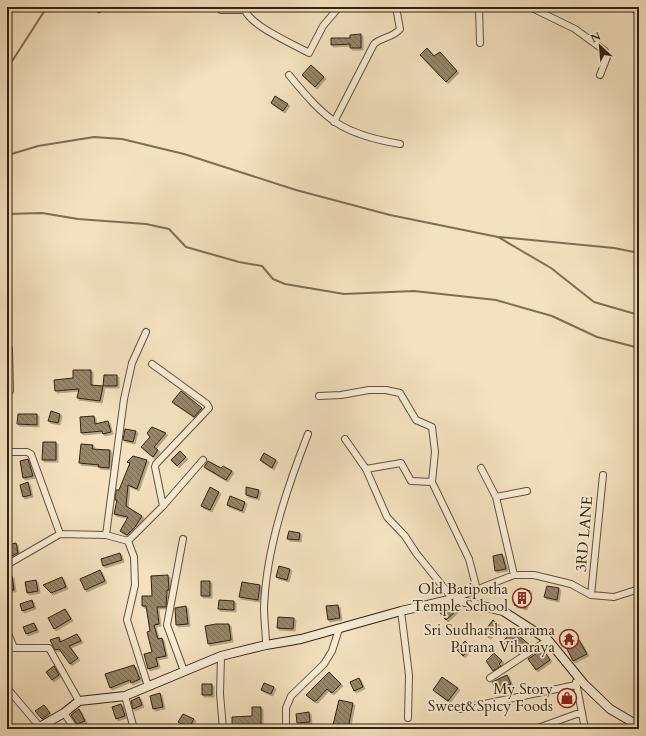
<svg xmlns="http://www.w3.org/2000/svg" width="646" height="736" font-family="Cardo,serif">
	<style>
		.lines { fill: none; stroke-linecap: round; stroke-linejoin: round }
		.stream { stroke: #7e6e54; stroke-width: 2 }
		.canal { stroke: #b1a083; stroke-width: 7 }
		.building { fill: url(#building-back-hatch); stroke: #32230e; filter: url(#shadow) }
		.street-casing { stroke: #62523a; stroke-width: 8 }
		.secondary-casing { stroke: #32230e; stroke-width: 10 }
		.street { stroke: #f7ecd5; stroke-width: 6 }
		.secondary { stroke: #f7ecd5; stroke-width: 8 }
		.labels { text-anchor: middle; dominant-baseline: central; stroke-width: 3.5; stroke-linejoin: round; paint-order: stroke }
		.street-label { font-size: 15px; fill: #32230e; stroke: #f7ecd5 }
		.poi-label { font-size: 15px; fill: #32230e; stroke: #f7ecd5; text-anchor: end }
	</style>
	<defs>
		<pattern id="building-back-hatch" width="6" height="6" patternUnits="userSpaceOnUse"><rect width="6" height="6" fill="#96866a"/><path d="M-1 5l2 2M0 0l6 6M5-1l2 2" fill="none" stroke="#7b6d56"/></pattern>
		<filter id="shadow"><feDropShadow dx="2" dy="2" stdDeviation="0" flood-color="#0004"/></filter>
	</defs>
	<rect width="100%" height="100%" fill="#f3e1bf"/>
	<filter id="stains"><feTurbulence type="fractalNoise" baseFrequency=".005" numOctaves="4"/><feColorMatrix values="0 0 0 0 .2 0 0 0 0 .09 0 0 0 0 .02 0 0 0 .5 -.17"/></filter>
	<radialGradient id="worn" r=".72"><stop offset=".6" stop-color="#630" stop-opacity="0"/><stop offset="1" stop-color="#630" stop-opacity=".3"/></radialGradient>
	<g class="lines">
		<path class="stream" d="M7 69 47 7
			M8 155 38 146 94 137 122 139 184 154 296 190 390 215 498 237 551 268 594 302 639 315
			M7 214 42 213 78 219 146 224 169 229 186 247 239 262 262 266 273 279 285 284 344 294 414 291 496 300 552 316 597 337 639 348
			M499 237 614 248 639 253"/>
		<path class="canal" d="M7 156 8 155"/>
	</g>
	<path class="building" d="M361 34V48H350V44L331 45V38H350V35Z
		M427 48 434 56 440 52 457 71 446 82 420 55Z
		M311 65 324 77 315 87 302 75Z
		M275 96 288 104 283 111 271 103Z
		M73 370H91V385L103 386 100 401 77 398 79 389 55 391 54 380 73 378Z
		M104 375H117V386H103Z
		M181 391 202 408 194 417 172 402Z
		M51 411 60 414 58 423 48 421Z
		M18 414H37V425L17 424Z
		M94 416 95 424 108 421 111 432 103 434 102 431 81 433 80 417Z
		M152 427 166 433 154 447 158 450 153 457 141 447 150 437 147 433Z
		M125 429 136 431 133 442 123 440Z
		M43 442H56V460H42Z
		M81 444 93 445 92 449 110 450 109 468 98 467 99 465 79 463Z
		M180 451 186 457 177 466 171 460Z
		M264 453 276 460 272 468 260 460Z
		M133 456 147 460 137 489 128 485 126 506 142 516 135 527 127 535 120 531 128 517 114 514 117 500H115L116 490H119L130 463 127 462Z
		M28 459 33 476 23 478 20 461Z
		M208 461 221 468 223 466 232 471 226 480 204 467Z
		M28 482 31 495 23 497 20 485Z
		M210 487 219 492 210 510 201 506Z
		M246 487 259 490 257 498 246 495Z
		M230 496 245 502 242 511 227 505Z
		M289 531 300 533 299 540 287 539Z
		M16 543 18 553 7 558V545Z
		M120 553 122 560 103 566 101 559Z
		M502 554 506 569 495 571 493 556Z
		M279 566 290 569 287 580 276 577Z
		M100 570 105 581 85 590 80 579Z
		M168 575 169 590H167L166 607H157L159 624 154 625 158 639 162 638 166 656 156 658 158 666 148 669 144 654 152 652 147 632 150 631 146 606H142V596H152L151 576Z
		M12 576 14 590H7V577Z
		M62 577 66 587 51 593 43 585Z
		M36 580 38 591 27 593 25 582Z
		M201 581H210V596H201Z
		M242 582 260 585 258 600 239 597Z
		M547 586 559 588 557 600 544 597Z
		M520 588 530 591 525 608 514 605Z
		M32 600 34 607 22 611 20 604Z
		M219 600 234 601V610L218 609Z
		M338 605 340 618 328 620 326 606Z
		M451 605 456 611 446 620 440 613Z
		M186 606 188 624 176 625 175 608Z
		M65 609 71 619 54 629 48 618Z
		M278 617 294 618 293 629 277 628Z
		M493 620 499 625 489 637 483 633Z
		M34 623 37 630 26 634 23 627Z
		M216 624H229L231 640 208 644 205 626Z
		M512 630 524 640 531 646 528 648 526 645 519 654 503 642Z
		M77 634 81 641 69 646 78 658 70 664 59 649 55 650 50 640 59 637 60 642Z
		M579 640 587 654 573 661 566 647Z
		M465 641 471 647 463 656 457 650Z
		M543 649 550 660 536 670 528 659Z
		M494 653 502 661 499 664 501 666 493 671 486 661Z
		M134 665 140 679 131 683 130 680 110 688 105 674Z
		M54 666 59 675 52 680 46 672Z
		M329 672 341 684 332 693 327 689 316 701H314L306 695Z
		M507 675 511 684 497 691 492 682Z
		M442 677 458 688 448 701 433 690Z
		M359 678 363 687 354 691 350 682Z
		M264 683 274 687 271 694 261 690Z
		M202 684H212V695H202Z
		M160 693 163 707 153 709 150 696Z
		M139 697 142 705 133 709 131 701Z
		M339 700 353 703 348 729H332Z
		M121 704 125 716 116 719 112 707Z
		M44 705 50 713 42 719 35 711Z
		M252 707H261V727L232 728V717L252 716Z
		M79 709 85 721 77 724 71 715Z
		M309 712 310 722 297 723 296 714Z
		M183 714 194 719 189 728 178 722Z"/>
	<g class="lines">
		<defs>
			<path id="street" d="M97 7 99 9
				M218 7 221 10H245L246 7
				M479 7 480 43
				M535 7 534 9 575 29 605 51 607 57 600 75
				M245 10C251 26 293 44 309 53L323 26 339 7
				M289 75C326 120 341 134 400 144
				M334 122 374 44C381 37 393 38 400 29L396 7
				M7 394 10 391 9 349
				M319 396 341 395 369 390H386L400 393 416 420 432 427 435 452 432 482
				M345 439 366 469 387 517 405 536 416 553 453 599 514 575H534L571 584 591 595 614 597 639 589
				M7 452H27L31 454 60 534
				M481 468 496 497 514 575
				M366 469 401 463 411 481 432 482 469 559 477 590
				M496 497 527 491
				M163 506 203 460
				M106 535 124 399 132 363 146 332
				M183 539 167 625 184 671
				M128 541 163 506 155 467 156 464 209 408 207 404 152 364
				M128 541 134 557 135 585 127 620 148 686
				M7 563H10L60 534 106 535 128 541
				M591 595 603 475
				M401 611 409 675 408 718
				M7 631 14 648H49L79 701
				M266 645C266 633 264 620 264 608 266 549 287 488 308 434
				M221 656 220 694 223 729
				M490 678 548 640
				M576 682 585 729
				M7 688 40 727
				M125 696 134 729
				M460 709 576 685
				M64 713 75 729
				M286 729V708L291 696 324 664 332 651 339 629
				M535 729 582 712"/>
			<path id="secondary" d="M634 7 639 11
				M36 729 64 713 79 701 125 696 221 656 266 645 301 639 401 611 453 599 503 611 548 640 584 684 610 709 639 726"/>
		</defs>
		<use href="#street" class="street-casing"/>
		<use href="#secondary" class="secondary-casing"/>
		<use href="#street" class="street"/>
		<use href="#secondary" class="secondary"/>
	</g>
	<defs>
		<symbol id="building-ring" viewBox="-11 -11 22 22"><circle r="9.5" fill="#f7ecd5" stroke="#8f2418" stroke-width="1.5"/><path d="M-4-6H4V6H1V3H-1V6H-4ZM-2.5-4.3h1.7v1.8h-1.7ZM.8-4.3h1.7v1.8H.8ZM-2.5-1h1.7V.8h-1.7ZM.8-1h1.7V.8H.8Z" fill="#8f2418"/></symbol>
		<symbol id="temple-ring" viewBox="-11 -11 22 22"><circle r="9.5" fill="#f7ecd5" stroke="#8f2418" stroke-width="1.5"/><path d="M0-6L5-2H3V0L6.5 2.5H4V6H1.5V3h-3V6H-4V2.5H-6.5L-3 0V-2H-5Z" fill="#8f2418"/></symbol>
		<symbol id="shop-ring" viewBox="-11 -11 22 22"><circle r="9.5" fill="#f7ecd5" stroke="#8f2418" stroke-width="1.5"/><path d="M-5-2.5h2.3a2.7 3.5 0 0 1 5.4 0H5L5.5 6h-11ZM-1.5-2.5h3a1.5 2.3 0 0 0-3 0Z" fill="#8f2418"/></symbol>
	</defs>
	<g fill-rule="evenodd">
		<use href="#building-ring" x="511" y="587" width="22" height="22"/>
		<use href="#temple-ring" x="558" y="628" width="22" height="22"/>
		<use href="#shop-ring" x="556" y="687" width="22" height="22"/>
	</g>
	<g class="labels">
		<g class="street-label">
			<text transform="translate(584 534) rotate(-85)">3RD LANE</text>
		</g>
		<g class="poi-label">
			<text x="508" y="589">Old Batipotha<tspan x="508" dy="17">Temple School</tspan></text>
			<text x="555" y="630">Sri Sudharshanarama<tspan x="555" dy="17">Purana Viharaya</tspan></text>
			<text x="553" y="689">My Story<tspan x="553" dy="17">Sweet&amp;Spicy Foods</tspan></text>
		</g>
	</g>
	<rect width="646" height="736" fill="none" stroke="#f3e1bf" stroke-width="24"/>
	<rect x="8" y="8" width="630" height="720" fill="none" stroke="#32230e" stroke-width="2"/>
	<rect x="12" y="12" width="622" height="712" fill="none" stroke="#32230e"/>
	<g transform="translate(600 46) rotate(334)" stroke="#f7ecd5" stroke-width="3" paint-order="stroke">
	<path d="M0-3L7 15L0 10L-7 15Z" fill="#32230e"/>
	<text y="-6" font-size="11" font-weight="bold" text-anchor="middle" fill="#32230e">N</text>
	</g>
	<rect width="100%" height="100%" filter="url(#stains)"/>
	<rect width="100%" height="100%" fill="url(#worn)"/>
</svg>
